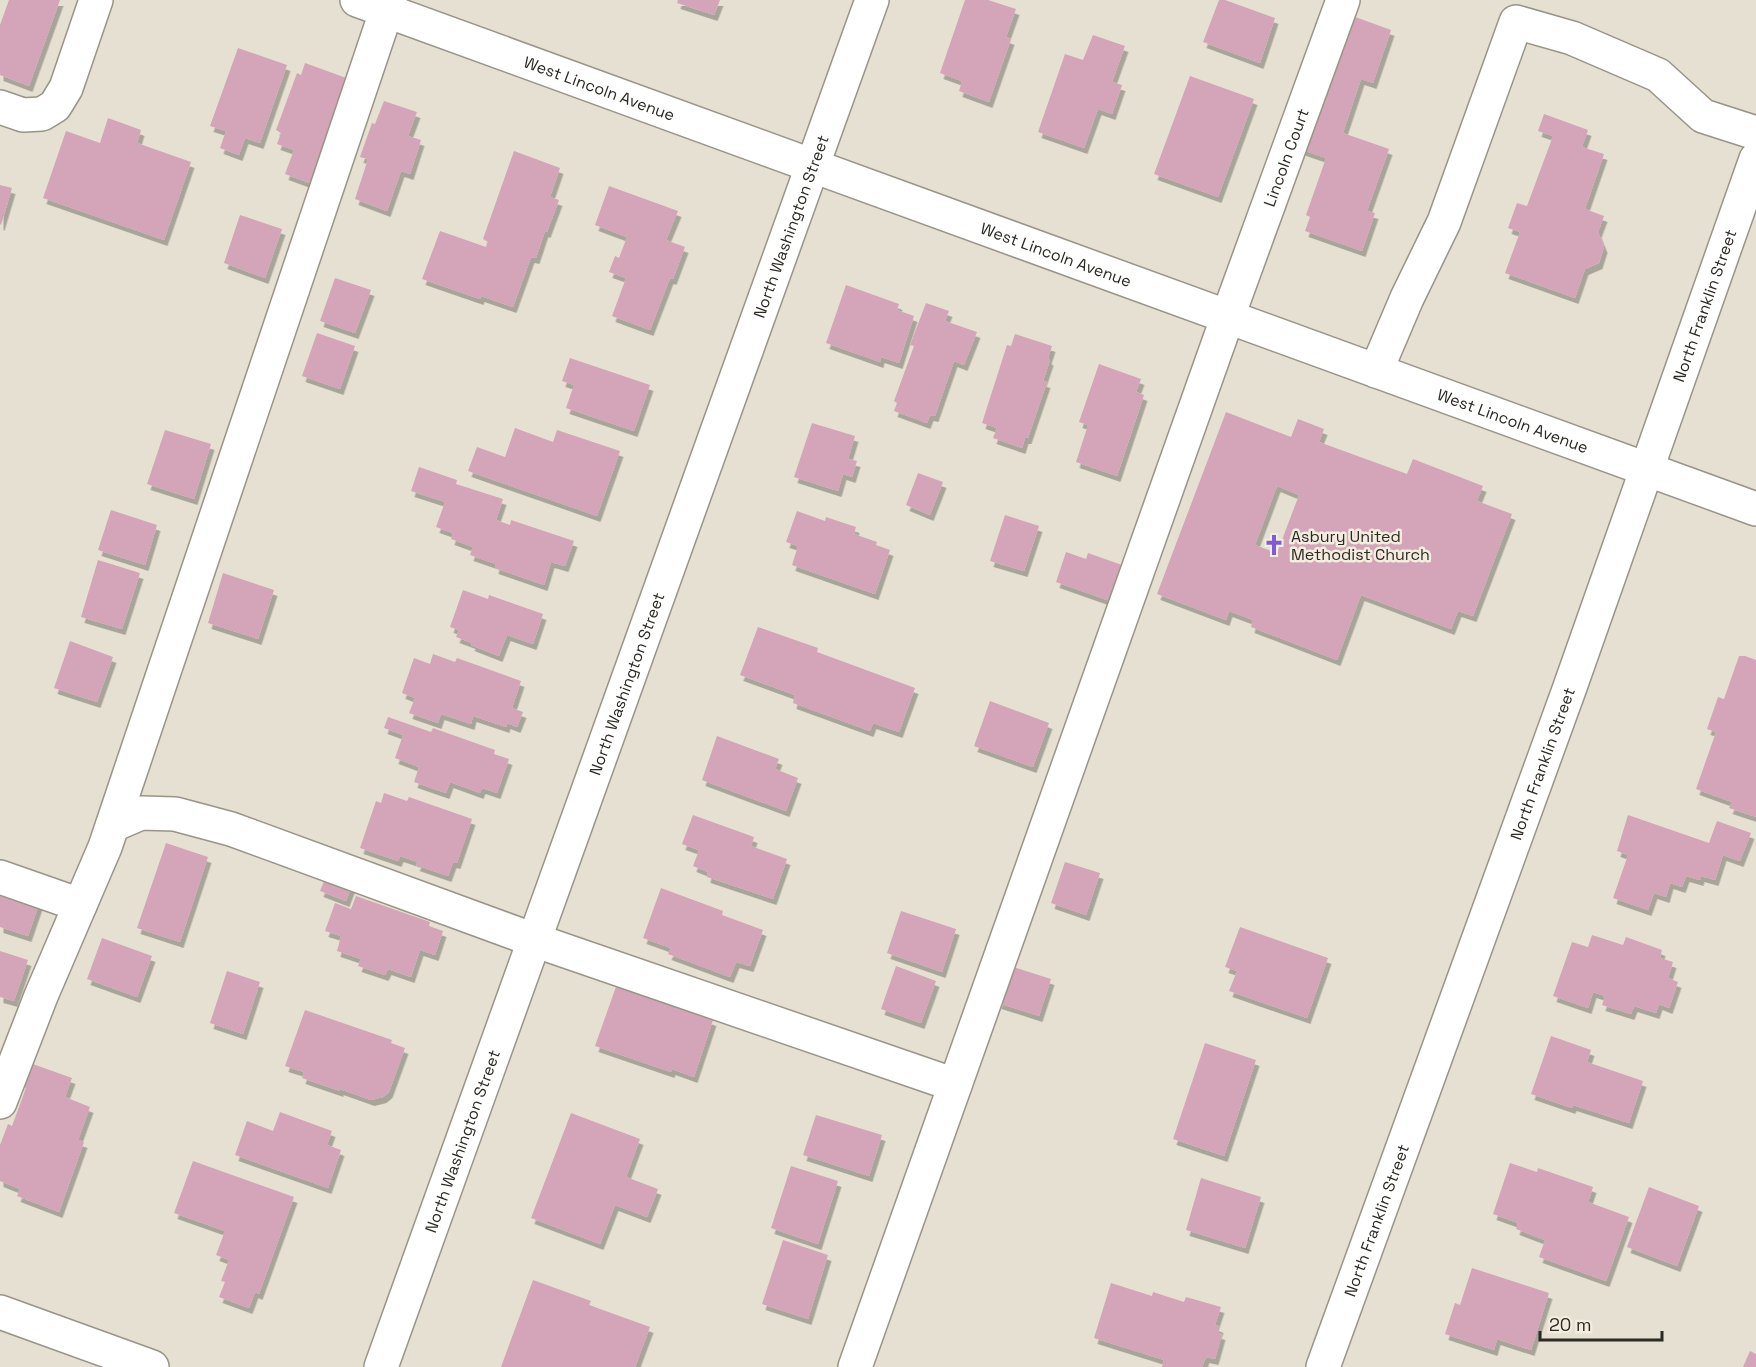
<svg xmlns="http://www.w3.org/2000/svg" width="1756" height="1367" font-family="'Space Grotesk',sans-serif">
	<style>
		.building { fill: #d4a4b8; fill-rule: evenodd; filter: url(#shadow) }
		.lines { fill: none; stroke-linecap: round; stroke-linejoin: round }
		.minor-casing { stroke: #999488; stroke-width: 36 }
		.minor { stroke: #fff; stroke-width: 33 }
		.labels { text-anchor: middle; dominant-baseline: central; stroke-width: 5; stroke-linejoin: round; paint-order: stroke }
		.street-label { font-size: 16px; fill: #2b2923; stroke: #f3eddf }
		.poi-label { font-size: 16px; fill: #2b2923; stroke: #f3eddf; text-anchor: start }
	</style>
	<defs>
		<filter id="shadow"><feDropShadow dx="3.5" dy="6" stdDeviation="0" flood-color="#0004"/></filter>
	</defs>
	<rect width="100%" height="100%" fill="#e6e0d2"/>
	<path class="building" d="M9 0H60L29 86 0 75V25Z
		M678 0H720L714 15 677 3Z
		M965 0H988L1016 9 1006 37 1011 39 989 102 959 91 962 81 940 73Z
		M1219 0H1225L1275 18 1260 63 1203 42Z
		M1347 14 1391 30 1373 83 1361 79 1343 133 1389 149 1367 211 1375 213 1362 251 1305 231 1310 217 1306 215 1326 158 1300 149Z
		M1093 35 1125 46 1112 82 1122 85 1112 114 1098 109 1084 148 1038 132 1065 54 1083 60Z
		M238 48 287 65 260 143 245 138 239 155 220 148 226 131 210 126Z
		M305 63 349 79 315 185 285 174 294 150 277 144 281 133 276 130 297 73 301 75Z
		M1190 76 1254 99 1218 197 1154 174Z
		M384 101 417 112 408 136 421 140 410 174 401 171 387 211 355 199 368 159 360 157 372 123 375 124Z
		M1544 114 1588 130 1582 147 1604 154 1585 209 1604 216 1598 232 1604 247 1599 263 1585 269 1575 298 1505 273 1520 232 1508 228 1517 203 1527 206 1553 136 1538 131Z
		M108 118 141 130 137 143 191 162 164 240 43 198 66 131 100 143Z
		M514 151 560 168 550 197 559 200 547 232 545 231 536 258 531 257 513 307 481 296 480 299 422 279 440 231 486 247 488 242 483 239Z
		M0 185 12 188 1 225 0 224Z
		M609 186 678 211 666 240 685 247 673 279 670 278 650 330 612 316 626 278 609 272 615 256 619 258 627 237 595 225Z
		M240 215 282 229 265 278 224 263Z
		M335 278 371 290 355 333 320 321Z
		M846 285 899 304 897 310 914 316 899 363 881 357 880 362 826 343Z
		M926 303 949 311 945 321 977 332 964 365 954 361 935 416 930 415 927 423 894 411 897 403 894 401 914 346 910 345Z
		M317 333 355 346 340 389 302 376Z
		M1015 334 1052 346 1048 358 1050 360 1043 381 1047 382 1028 438H1025L1022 448 993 438 997 428 982 423 1007 345 1011 346Z
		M570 358 650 385 634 431 566 408 574 385 562 381Z
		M1099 364 1141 379 1136 392 1144 395 1117 476 1076 462 1088 425 1079 422Z
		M1226 412 1291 437 1298 419 1324 429 1319 442 1407 474 1413 459 1483 486 1477 501 1512 514 1473 616 1458 611 1451 629 1361 595 1337 660 1251 627 1253 620 1229 611 1226 620 1157 594ZM1277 486 1299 495 1277 553 1255 545Z
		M812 423 855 436 848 459 857 461 852 477 843 474 838 491 794 477Z
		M515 428 553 442 557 430 620 451 597 516 468 471 477 447 505 457Z
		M165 430 211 444 194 499 147 484Z
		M419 467 457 480 456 484 503 499 496 520 510 525 511 520 574 541 565 566 551 562 544 585 495 568 496 564 470 555 473 547 451 539 453 533 436 527 445 502 411 491Z
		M918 473 943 482 930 515 906 505Z
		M111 510 157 525 145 565 98 550Z
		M797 511 825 521 826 517 856 527 854 534 877 542 876 545 890 550 875 594 792 565 798 546 786 542Z
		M1005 515 1039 526 1024 571 990 561Z
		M1066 552 1086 559 1088 553 1122 565 1110 601 1056 582Z
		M98 560 140 573 122 629 81 617Z
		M223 573 274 590 258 639 208 623Z
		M463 590 488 599 489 595 543 614 533 644 507 635 499 656 471 645 472 643 456 637 459 630 450 627Z
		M758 627 818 648 817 652 915 688 899 732 873 723 870 731 793 703 795 695 740 675Z
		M70 641 113 657 97 702 54 688Z
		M433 654 455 662 457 658 521 681 512 708 523 712 517 727 507 723 506 727 473 716 471 724 441 714 438 723 409 713 415 698 402 693 414 658 430 664Z
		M1739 656H1745L1756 660V817L1729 808 1732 802 1696 789 1716 732 1707 729 1718 697 1724 699Z
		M990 701 1049 723 1033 767 974 746Z
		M388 717 431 732 433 728 495 750 494 754 509 759 497 793 482 788 480 793 450 782 446 793 414 782 419 767 395 758 403 735 384 728Z
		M717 736 779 759 775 769 798 778 786 811 702 780Z
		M384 793 407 801 409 797 472 819 457 863 453 862 448 876 416 865 418 862 400 856 398 861 360 848 376 801 381 803Z
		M693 815 754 837 751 846 787 859 773 899 707 877 708 872 693 866 699 850 682 844Z
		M1628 815 1709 843 1717 821 1751 833 1740 861 1723 855 1715 880 1701 876 1700 880 1686 876 1682 887 1670 883 1666 897 1654 893 1648 910 1613 898 1628 855 1617 851Z
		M166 843 208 857 180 942 137 928Z
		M1065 862 1100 873 1086 915 1051 903Z
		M326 876 352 885 346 901 320 891Z
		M0 888 40 901 28 936 0 927Z
		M661 888 723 911 722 915 763 930 750 966 736 962 730 977 668 954 671 948 643 938Z
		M356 896 430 922 429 926 443 931 435 955 420 950 411 977 388 969 385 975 358 966 361 959 337 951 341 936 325 931 335 903 351 909Z
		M901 911 956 929 942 972 887 953Z
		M1240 927 1328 958 1307 1018 1229 991 1237 971 1225 967Z
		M1592 935 1623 945 1626 937 1662 950 1660 958 1673 962 1668 978 1678 982 1669 1008 1659 1004 1656 1013 1634 1006 1631 1014 1602 1005 1605 996 1593 992 1588 1008 1553 996 1572 942 1588 947Z
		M102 938 152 956 137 997 87 979Z
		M0 951 28 960 14 1001 0 997Z
		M896 966 936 981 921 1023 881 1009Z
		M1010 966 1051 979 1039 1016 998 1003Z
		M227 971 260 982 243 1034 210 1023Z
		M618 981 694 1008 692 1013 713 1020 694 1077 672 1069 671 1072 595 1046Z
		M305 1010 392 1040 391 1043 405 1048 389 1092 383 1097 371 1100 340 1089V1091L302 1078 304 1072 285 1066Z
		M1551 1036 1591 1050 1587 1062 1643 1081 1629 1123 1573 1105 1572 1108 1531 1094Z
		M1205 1043 1256 1060 1224 1156 1173 1139Z
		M30 1063 72 1078 65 1097 90 1107 78 1140 84 1142 59 1212 17 1196 20 1189 0 1181V1145L8 1124 12 1126 26 1088 21 1086Z
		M280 1112 332 1131 327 1145 341 1150 328 1188 235 1155 247 1121 273 1131Z
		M571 1113 640 1139 626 1177 658 1189 647 1217 615 1205 600 1244 531 1218Z
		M816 1115 882 1135 869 1176 803 1155Z
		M193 1161 294 1197 259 1294 255 1292 249 1308 219 1297 225 1282 221 1281 229 1260 216 1255 225 1231 174 1213Z
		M1510 1163 1537 1172 1538 1168 1593 1187 1588 1202 1629 1217 1606 1281 1539 1257 1545 1240 1516 1229 1518 1223 1493 1214Z
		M791 1166 838 1181 818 1244 771 1228Z
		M1201 1178 1261 1197 1245 1248 1186 1230Z
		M1649 1187 1699 1206 1677 1266 1627 1247Z
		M783 1240 828 1255 808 1319 762 1304Z
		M1472 1268 1549 1293 1531 1350 1497 1339 1494 1350 1445 1334 1455 1303 1460 1305Z
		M533 1280 591 1301 589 1305 650 1327 635 1367H501Z
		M1111 1283 1152 1296 1153 1292 1184 1302 1186 1297 1221 1307 1215 1325 1220 1327 1218 1333 1222 1334 1215 1359 1206 1357 1202 1367H1162L1164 1360 1094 1338Z
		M1750 1351 1756 1354V1367H1743Z"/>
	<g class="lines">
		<defs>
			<g id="minor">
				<path id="s1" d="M357 0 1756 509"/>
				<path d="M0 107 23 115 42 114 55 106 66 88 96 0"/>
				<path d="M1376 371 1407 298 1444 222 1516 22 1572 38 1658 75 1703 116 1756 133"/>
				<path d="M113 825 141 813 175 814 231 829 534 940 955 1085"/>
				<path d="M0 877 80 905"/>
				<path d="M0 1102 41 996 105 847 390 0"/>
				<path d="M0 1312 152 1367"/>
				<path id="s2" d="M381 1367 872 0"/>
				<path id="s3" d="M855 1367 1228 316 1343 0"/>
				<path id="s4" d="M1323 1367 1570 687 1756 159"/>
			</g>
		</defs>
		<use href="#minor" class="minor-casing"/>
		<use href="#minor" class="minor"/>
	</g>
	<defs>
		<symbol id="church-bare" viewBox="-9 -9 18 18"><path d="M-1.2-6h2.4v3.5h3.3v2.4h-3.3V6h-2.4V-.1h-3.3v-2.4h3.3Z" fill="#805bd5" stroke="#f3eddf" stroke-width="2.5" paint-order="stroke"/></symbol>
	</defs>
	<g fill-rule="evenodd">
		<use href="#church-bare" x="1259" y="530" width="30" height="30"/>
	</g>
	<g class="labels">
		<g class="street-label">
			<text stroke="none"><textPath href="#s1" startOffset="258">West Lincoln Avenue</textPath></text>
			<text stroke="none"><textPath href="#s3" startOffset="1284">Lincoln Court</textPath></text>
			<text stroke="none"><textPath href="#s2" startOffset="1212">North Washington Street</textPath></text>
			<text stroke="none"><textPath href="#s1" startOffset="744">West Lincoln Avenue</textPath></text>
			<text stroke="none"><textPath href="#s4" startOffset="1128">North Franklin Street</textPath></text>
			<text stroke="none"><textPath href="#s1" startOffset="1230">West Lincoln Avenue</textPath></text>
			<text stroke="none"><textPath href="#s2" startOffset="726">North Washington Street</textPath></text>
			<text stroke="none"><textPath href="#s4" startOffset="642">North Franklin Street</textPath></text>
			<text stroke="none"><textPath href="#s2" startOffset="240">North Washington Street</textPath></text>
			<text stroke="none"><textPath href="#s4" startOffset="156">North Franklin Street</textPath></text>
		</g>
		<g class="poi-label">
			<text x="1291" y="536">Asbury United<tspan x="1291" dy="18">Methodist Church</tspan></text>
		</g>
	</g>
	<path d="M1540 1331v9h122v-9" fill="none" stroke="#2b2923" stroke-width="3"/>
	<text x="1549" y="1331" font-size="18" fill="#2b2923" stroke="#f3eddf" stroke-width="4.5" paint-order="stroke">20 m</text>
</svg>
